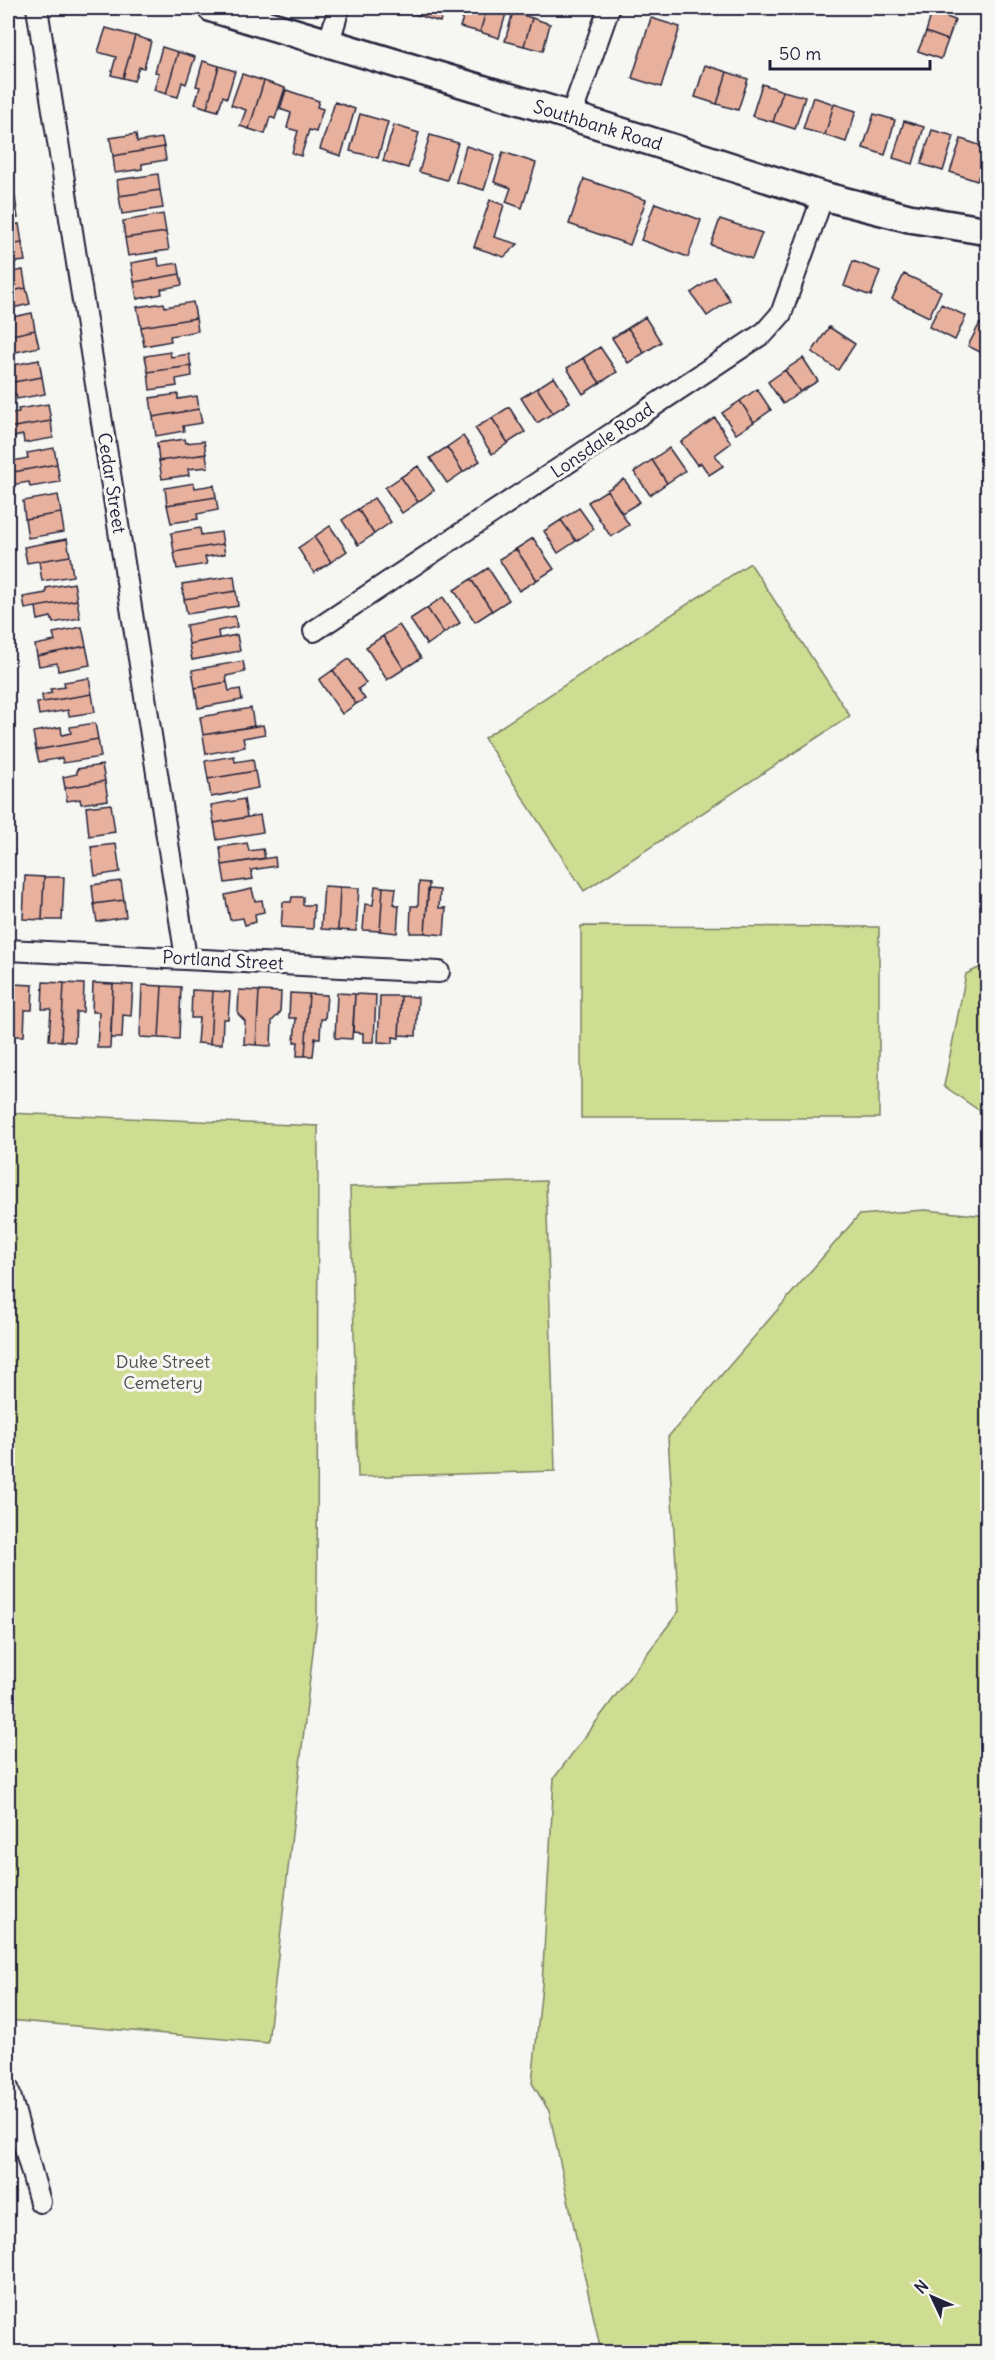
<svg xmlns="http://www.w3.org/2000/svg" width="995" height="2360" font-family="Delius,sans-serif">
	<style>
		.green { fill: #cedd91; stroke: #788066; stroke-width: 1.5 }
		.building { fill: #e8b19d; stroke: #22223b; stroke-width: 1.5 }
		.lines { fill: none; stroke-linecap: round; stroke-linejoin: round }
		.street-casing { stroke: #22223b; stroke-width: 24 }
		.secondary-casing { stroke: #22223b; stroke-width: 32 }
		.street { stroke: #f6f6f2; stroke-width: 20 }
		.secondary { stroke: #f6f6f2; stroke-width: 27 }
		.labels { text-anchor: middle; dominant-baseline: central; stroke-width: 6; stroke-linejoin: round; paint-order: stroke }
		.street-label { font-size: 18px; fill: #22223b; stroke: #f6f6f2 }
		.park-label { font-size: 18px; fill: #4d5150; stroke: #f6f6f2 }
	</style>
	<rect width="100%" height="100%" fill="#f6f6f2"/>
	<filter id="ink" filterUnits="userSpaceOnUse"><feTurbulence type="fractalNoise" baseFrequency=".0167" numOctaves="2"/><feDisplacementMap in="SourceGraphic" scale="12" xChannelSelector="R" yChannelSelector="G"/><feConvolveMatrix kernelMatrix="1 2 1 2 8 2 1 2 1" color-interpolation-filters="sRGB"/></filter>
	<g filter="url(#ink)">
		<path class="green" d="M750 563 850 716 584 891 484 738Z
			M581 926 879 927V1118H581Z
			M987 964V1116L944 1086 966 974Z
			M8 1113 318 1126 317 1617 268 2043 8 2020Z
			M546 1181 555 1471 358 1477 350 1187Z
			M925 1210 987 1216V2352H601L549 2111 532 2083 542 1985 554 1778 679 1611 668 1437 859 1215Z"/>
		<path class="building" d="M402 8H444L440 22 401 10Z
			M466 8H487L480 32 460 27Z
			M487 8 507 10 499 38 480 32Z
			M513 12 532 18 524 46 505 41Z
			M932 12 955 20 948 40 926 32Z
			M532 18 550 24 543 51 524 46Z
			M651 18 680 27 661 87 632 78Z
			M106 28 135 36 123 78 111 75 116 57 98 52Z
			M926 32 948 40 941 59 918 51Z
			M135 36 151 41 144 68 139 67 134 81 123 78Z
			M162 47 178 52 166 94 154 90 159 73 155 72Z
			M178 52 195 57 186 84 182 82 178 97 166 94Z
			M203 61 219 66 207 108 195 104 200 87 196 86Z
			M705 65 727 72 717 104 695 97Z
			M219 66 235 71 227 98 223 96 218 111 207 108Z
			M727 72 748 79 738 110 717 104Z
			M242 74 264 81 249 129 240 126 246 110 231 105Z
			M264 81 285 88 275 119 270 117 265 134 249 129Z
			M762 84 783 91 773 122 752 116Z
			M286 90 319 101 317 107 323 109 316 132 309 130 301 156 292 153 298 131 287 128 291 113 280 109Z
			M783 91 805 97 795 129 773 122Z
			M813 97 834 104 825 135 803 129Z
			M335 102 355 109 341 156 320 149Z
			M834 104 856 111 846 142 825 135Z
			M360 114 388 122 378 158 350 151Z
			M874 114 895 120 885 155 863 148Z
			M904 121 924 127 913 164 893 158Z
			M394 125 419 133 408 168 383 161Z
			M932 130 954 136 943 171 921 164Z
			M136 134 137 142 162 138 164 147 113 156 110 138Z
			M430 135 458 143 447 180 419 172Z
			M961 139 988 148 977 181 950 172Z
			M466 146 495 155 484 190 456 182Z
			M164 147 166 160 142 164V169L115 173 113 156Z
			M503 152 536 163 522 208 506 202 511 188 494 182Z
			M158 174 160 190 119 196 117 180Z
			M12 179 15 197 8 198V180Z
			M584 179 646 200 630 245 569 224Z
			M160 190 163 208 122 214 119 196Z
			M15 197 18 218 8 219V198Z
			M490 200 504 205 494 237 518 244 504 257 474 247Z
			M655 203 701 220 688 257 641 240Z
			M163 214 166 232 125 238 123 221Z
			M720 219 762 233 752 259 711 245Z
			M19 224 22 243 8 245V226Z
			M166 232 169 250 128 256 125 238Z
			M22 243 25 261 8 263V245Z
			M158 258 159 266 178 263 180 274 134 282 131 263Z
			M853 261 880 271 871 296 844 286Z
			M23 270 26 288 8 292V273Z
			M180 274 182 285 161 289 162 294 137 299 134 282Z
			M904 274 941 291 929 317 892 299Z
			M714 277 730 300 707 316 691 293Z
			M26 288 30 304 8 309V292Z
			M193 302 196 318 141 327 137 307 164 303 165 307Z
			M941 304 966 316 955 340 929 327Z
			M32 313 35 330 8 336V318Z
			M645 317 661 342 644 353 628 328Z
			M196 318 198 331 170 336 171 341 144 346 141 327Z
			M980 323 988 327V356L968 346Z
			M829 327 855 344 838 370 812 352Z
			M628 328 644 353 628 363 612 338Z
			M35 330 39 347 11 353 10 347H8V336Z
			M600 347 617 372 600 383 583 358Z
			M170 352 171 357 189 354 191 366 148 372 145 356Z
			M583 358 600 383 583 394 567 368Z
			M803 358 818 381 800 392 785 370Z
			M39 360 42 377 8 383V371L14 370 13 365Z
			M191 366 192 376 176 379 177 386 150 390 148 372Z
			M785 370 800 392 783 404 768 382Z
			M42 377 45 394 17 399 16 394 8 395V383Z
			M554 377 570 402 553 413 537 388Z
			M537 388 553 413 537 423 521 398Z
			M757 389 771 410 754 422 740 401Z
			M178 394V399L197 396 199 409 153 417 150 398Z
			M740 401 754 422 736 434 722 413Z
			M48 404 51 421 8 428V414L19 412 18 409Z
			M509 407 525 432 508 443 492 418Z
			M199 409 202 423 183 426 184 431 156 436 153 417Z
			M492 418 508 443 492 454 475 428Z
			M715 418 731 443 715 455 723 466 709 475 701 463 697 465 681 442Z
			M51 421 53 438 24 443 23 435 9 438 8 428Z
			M463 436 480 461 463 472 447 447Z
			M185 439 186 443 204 441 206 454 159 461 157 443Z
			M447 447 463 472 447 483 430 458Z
			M54 448 57 464 8 473V462L28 458 27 453Z
			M669 448 685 471 667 483 652 460Z
			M206 454 208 467 188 469 189 475 162 479 159 461Z
			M652 460 667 483 650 495 634 472Z
			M57 464 60 482 30 487 29 482 10 485 8 479V473Z
			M418 466 434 490 418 502 401 477Z
			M401 477 418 502 402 513 385 488Z
			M624 479 640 502 622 513 607 490Z
			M194 483 195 488 214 485 216 497 167 505 165 488Z
			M607 490 629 525 611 537 588 502Z
			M58 495 61 513 25 519 23 501Z
			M216 497 218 510 197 514 198 519 171 523 167 505Z
			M374 498 391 522 374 534 358 509Z
			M579 508 594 529 576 541 561 520Z
			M358 509 374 534 358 545 342 520Z
			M61 513 64 532 28 538 25 519Z
			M561 520 576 541 558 553 544 531Z
			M330 526 347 551 331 562 314 537Z
			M200 528 201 535 221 532 223 544 174 552 171 533Z
			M314 537 331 562 314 573 298 548Z
			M533 538 554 569 537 580 516 549Z
			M67 539 70 556 27 563 24 547Z
			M223 544 225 554 205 557 207 564 177 569 174 552Z
			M516 549 537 580 519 591 499 559Z
			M70 556 73 576 42 581 39 561Z
			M488 568 509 600 492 611 471 579Z
			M234 576 236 591 184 599 182 584Z
			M471 579 492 611 475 622 454 590Z
			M74 583 77 600 25 609 23 597 46 593V588Z
			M236 591 238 606 187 614 184 599Z
			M443 597 460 623 444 633 427 608Z
			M77 600 80 618 53 623 51 617 38 620 36 607Z
			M427 608 444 633 427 645 410 619Z
			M235 616 237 627 218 631 219 638 189 644 186 625Z
			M399 625 421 658 404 669 383 636Z
			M82 627 86 646 37 656 35 645 55 641 53 633Z
			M237 635 240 651 192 660 189 644Z
			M383 636 404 669 387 680 366 647Z
			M86 646 90 665 58 671 57 663 39 666 37 656Z
			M349 659 366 683 358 689 365 699 356 704 333 670Z
			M243 661 245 672 226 676 227 682 195 688 192 670Z
			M333 670 356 704 342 714 319 680Z
			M89 678 92 694 43 702 42 695 52 693 50 689 65 687 64 682Z
			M227 682 229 691 240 689 242 700 198 708 195 688Z
			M92 694 95 712 69 716 68 710 39 715 37 703Z
			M251 708 254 726 203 735 200 717Z
			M95 723 98 739 36 750 33 732 61 727 62 735 71 733 70 727Z
			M263 725 265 734 243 738 245 747 206 754 203 735Z
			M98 739 101 757 63 763 62 758 39 762 36 750Z
			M234 756 235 762 253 759 255 771 208 779 205 761Z
			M102 765 105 781 65 788 63 777 77 774V769Z
			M255 771 258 788 211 797 208 779Z
			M105 781 108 800 81 804 80 799 67 801 65 788Z
			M244 799 247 817 214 823 211 805Z
			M111 804 115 832 89 836 86 807Z
			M260 815 263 832 217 840 214 823Z
			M247 843 249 851 263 849 265 858 222 865 220 847Z
			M116 844 120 872 95 876 91 847Z
			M275 857 276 866 251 870 253 879 225 883 222 865Z
			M25 876 44 877 42 920 23 919Z
			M44 877H64L62 920H42Z
			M121 881 124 900 94 904 92 885Z
			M419 882 429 883 425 933H410L411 906H418Z
			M324 886 340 887 338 930 321 929Z
			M375 886 383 887 380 931 363 930 365 904 373 905Z
			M340 887 359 888 356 931 338 930Z
			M383 887 396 888 394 904 399 906 397 933 380 931Z
			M252 889 255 901 262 900 264 912 255 914 256 922 245 925 243 918 230 920 225 895Z
			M428 889 440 890 439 908H446L444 935 425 933Z
			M8 891H12L11 916H8Z
			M292 897H303V905H314L313 929 281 927 283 902H291Z
			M124 900 126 917 97 922 94 904Z
			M43 982 64 983 61 1041 49 1040 51 1009H42Z
			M64 983 84 984 83 1012H76L75 1042 61 1041Z
			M93 983 113 984 110 1048H97L99 1012H92Z
			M8 984H13L11 1036H8Z
			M13 984 33 985 32 1010H25L24 1036H11Z
			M113 984 133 985 131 1016 123 1015 122 1038H111Z
			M142 985 162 986 159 1038 140 1037Z
			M162 986 181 987 179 1039 159 1038Z
			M192 990 213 991 210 1044 197 1043 199 1018H191Z
			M239 990 259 991 256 1045 244 1044 245 1021 238 1014Z
			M213 991 230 992 228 1019H223L222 1044H210Z
			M259 991 281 992 280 1013 272 1021 271 1046 256 1045Z
			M290 993 309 994 305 1056H297L298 1042H294L296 1018H289Z
			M337 993 355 994 352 1039 335 1038Z
			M309 994 327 995 325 1019H321L320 1038H315L313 1056H305Z
			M355 994 376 995 374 1042H363V1033L353 1032Z
			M380 996H401L399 1038 393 1037V1043L378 1042Z
			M401 996 418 997 416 1036 399 1035Z"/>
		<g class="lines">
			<defs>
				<path id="street" d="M37 8 186 958
					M329 42 339 8
					M571 116 609 8
					M314 631 765 332 781 314 823 196
					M8 950 439 972
					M8 2088 40 2202"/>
				<path id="secondary" d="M212 8 571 116 823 196 909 218 988 231"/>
			</defs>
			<use href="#street" class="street-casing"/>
			<use href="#secondary" class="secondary-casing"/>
			<use href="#street" class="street"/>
			<use href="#secondary" class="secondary"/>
		</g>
	</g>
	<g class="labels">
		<g class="street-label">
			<text transform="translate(598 125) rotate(17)">Southbank Road</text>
			<text transform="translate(602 440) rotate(-34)">Lonsdale Road</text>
			<text transform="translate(112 483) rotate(81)">Cedar Street</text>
			<text transform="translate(223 960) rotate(3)">Portland Street</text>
		</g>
		<g class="park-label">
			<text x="163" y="1361">Duke Street<tspan x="163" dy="21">Cemetery</tspan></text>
		</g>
	</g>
	<rect width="995" height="2360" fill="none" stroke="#f6f6f2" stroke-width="30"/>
	<rect x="15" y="15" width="965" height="2330" fill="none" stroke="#22223b" stroke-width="2" filter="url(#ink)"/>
	<g transform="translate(932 2297) rotate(314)" stroke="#f6f6f2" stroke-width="4.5" paint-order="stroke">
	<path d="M0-4.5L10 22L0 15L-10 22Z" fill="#22223b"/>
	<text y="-9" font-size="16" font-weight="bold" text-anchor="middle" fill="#22223b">N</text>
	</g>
	<path d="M770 60v9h160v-9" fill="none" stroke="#22223b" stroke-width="3"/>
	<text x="779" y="60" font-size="18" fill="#22223b" stroke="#f6f6f2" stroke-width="4.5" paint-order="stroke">50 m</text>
</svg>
